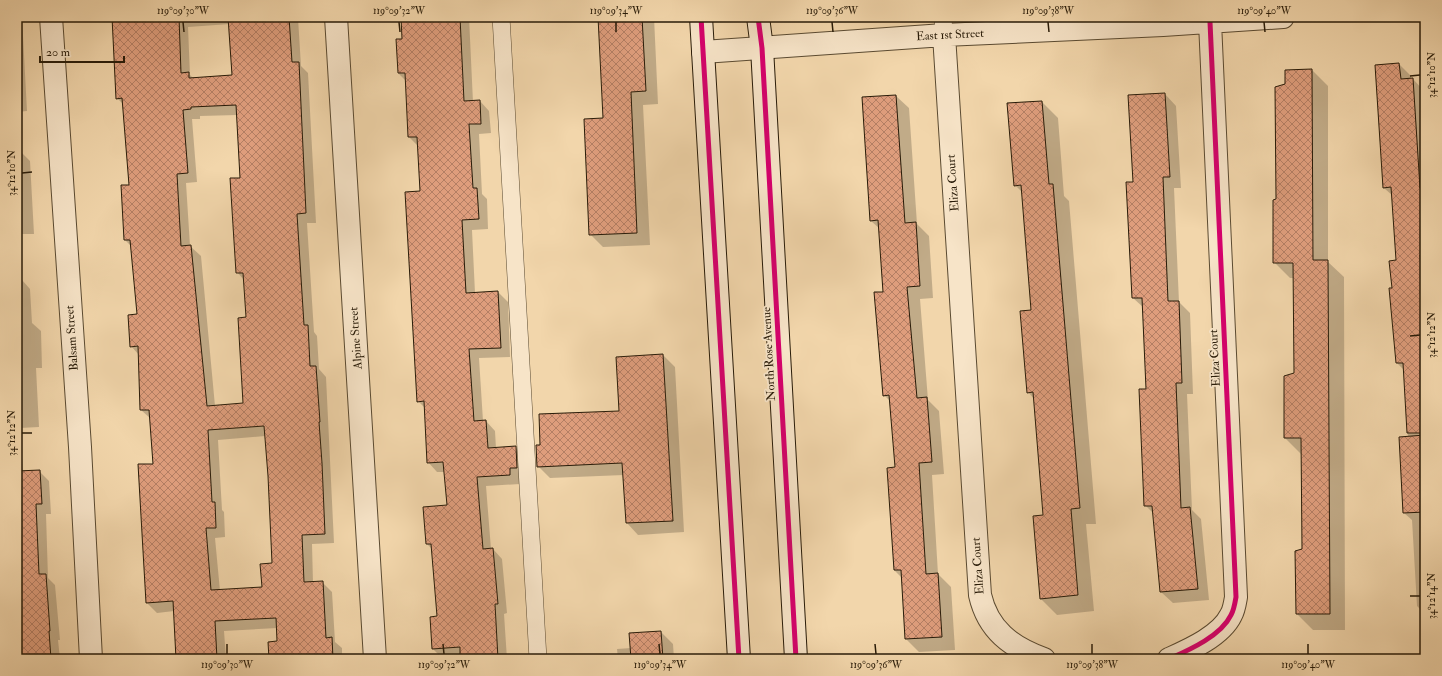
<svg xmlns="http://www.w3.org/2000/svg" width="1442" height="676" font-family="'IM FELL Double Pica',serif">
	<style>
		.shadow { fill: #0003; fill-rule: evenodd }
		.building { fill: url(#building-cross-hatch); stroke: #281b08; fill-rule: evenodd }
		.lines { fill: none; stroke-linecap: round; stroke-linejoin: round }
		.service-casing { stroke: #5a4a31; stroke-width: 18 }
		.minor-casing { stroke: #5a4a31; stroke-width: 24 }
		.secondary-casing { stroke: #281b08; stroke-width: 24 }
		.service { stroke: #f7e4c8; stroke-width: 17 }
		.minor { stroke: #f7e4c8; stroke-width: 22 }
		.secondary { stroke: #f7e4c8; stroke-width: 22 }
		.cycleway-casing { stroke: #f7e4c8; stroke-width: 8 }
		.cycleway { stroke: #d6006c; stroke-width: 5 }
		.ticks { fill: none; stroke: #281b08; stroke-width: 1.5 }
		.labels { text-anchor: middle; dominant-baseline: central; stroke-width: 3.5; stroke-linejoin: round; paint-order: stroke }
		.street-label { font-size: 12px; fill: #281b08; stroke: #f7e4c8 }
		.neatline { fill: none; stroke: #281b08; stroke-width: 1.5 }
		.ticks-label { font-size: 10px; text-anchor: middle; fill: #281b08 }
	</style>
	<defs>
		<pattern id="building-cross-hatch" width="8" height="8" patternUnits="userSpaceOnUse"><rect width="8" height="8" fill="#de9d7c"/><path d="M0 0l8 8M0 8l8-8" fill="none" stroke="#b47f64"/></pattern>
	</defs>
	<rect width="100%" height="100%" fill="#f2d6ab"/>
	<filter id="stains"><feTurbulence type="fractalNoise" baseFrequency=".005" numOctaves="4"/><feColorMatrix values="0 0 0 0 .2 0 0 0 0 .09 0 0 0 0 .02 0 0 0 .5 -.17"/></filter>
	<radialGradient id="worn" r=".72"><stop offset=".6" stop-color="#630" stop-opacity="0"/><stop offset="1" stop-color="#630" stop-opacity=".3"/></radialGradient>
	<path class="shadow" d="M17 17H22L27 111 17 112Z
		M112 17 298 18 301 66 308 73 316 223H307L314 332 317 336 319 369 326 377 334 543 312 544 313 583 322 582 332 592 335 642 342 648V659H279L277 628 224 631 226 659H157V657L177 656 174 611 157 613 147 603 154 465 151 419 141 410 139 355 131 346 138 315 131 246 125 240 130 186 124 105 117 98 114 28 112 27ZM230 24 233 76 194 79 190 75 188 27ZM237 115 241 179 237 272 244 280 247 318 244 404 215 406 201 256 190 246 186 183 197 182 192 119H200V116ZM265 436 269 476 273 564 263 588 220 591 215 538 225 537 224 512 222 510 218 440Z
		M402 17H469L473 102 480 101 489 111 491 133 479 134 482 194 487 199 488 229 472 230 475 293 498 292 508 302 510 357 479 358 483 421H486L495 431 496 449 515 447 525 457 520 484 486 486 491 549H493L502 559 507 613 504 614 507 659H461V657L443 659 433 649 431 618 438 617 433 550 427 544 448 506 445 472H437L428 462 425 408 418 401 421 192 419 147 409 137 406 81 398 73 403 40Z
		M599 17H654L658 104 643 105 650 245 603 247 590 234 604 119Z
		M1399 64 1411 76V79H1413L1424 91 1425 104V614L1417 606 1412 520 1404 513 1408 437 1404 370 1397 363 1393 289 1397 261 1393 196 1384 188Z
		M1312 70 1328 86V262L1344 277 1345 630H1313L1297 614 1303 549 1301 454 1285 438V376L1295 374 1294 278H1290L1274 262 1277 200 1286 85Z
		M1165 94 1176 106 1181 188H1174L1179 302 1190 313 1193 394H1187L1192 510 1201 519 1209 600 1173 603 1161 592 1154 514 1145 505 1147 390 1144 308 1133 298 1134 183Z
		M896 96 909 108 917 224 929 236 933 298 920 299 928 400 939 411 944 474 932 475 938 574 951 587 955 650 919 652 906 639 902 578 894 570 896 468 891 402 884 395V293L880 229 871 221Z
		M1042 102 1058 118 1064 196 1069 201 1096 524H1086L1094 611 1057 615 1040 598 1044 516 1035 400 1028 392 1032 311 1023 193 1015 185Z
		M17 151H20L30 161 34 234H20L22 280 30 289 32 323 41 331 42 368H36L39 427 20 428 23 472 39 471 49 481 51 514H46L48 578 55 585 60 640H58L60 659H17Z
		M663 355 675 367 684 532 638 535 627 523 624 475 550 478 538 466 541 446 620 412Z
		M661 632 673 644 674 659H618L617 649 631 648 630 634Z
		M1419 655 1422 659H1372Z"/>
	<path class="building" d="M112 17H179L181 73 189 72V78L232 75 228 17H289L292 62H299L306 213 297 214 304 325H308L310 366H316L320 422H319L322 463 325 534 302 535 304 582 323 581 326 638 332 637 333 659H269L268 642 277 641 276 618 215 621 217 659H176L173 601 146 603 138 464H153L149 410H140L138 346 130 347 128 315 137 314 130 240H124L121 185H129L122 98 116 99ZM236 105 240 178H230L236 273H243L246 317 238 318 243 403 207 406 191 245 181 246 177 174 188 173 183 110 191 109V107ZM264 426 268 476 272 563 260 564 262 587 211 590 206 528H216L215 502H212L208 430Z
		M401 17H460L464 101 480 100 481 124H469L473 188H477L479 219 462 220 466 293 498 291 501 348 469 349 474 421 486 420 488 448 516 446 517 468H510V475L477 477 483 549 493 548 498 604H495L498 659H460V647L432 649 430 617 437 616 431 544H426L423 507 447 505 443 462 427 463 424 401 417 402 405 192 420 191 417 137H408L405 73H398L396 39H402Z
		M598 17H642L646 91 631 92 637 233 589 235 584 119 603 118Z
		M1399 63 1401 79 1413 78 1420 188 1425 187V254L1420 255 1425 313V433H1407L1403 363H1396L1389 288H1392L1389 261 1396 260 1391 187 1383 188 1375 65Z
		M1312 69 1313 260H1328L1330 614H1296L1295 551 1302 549 1301 438H1284V376L1294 373 1293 263H1273V200L1276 199 1275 87 1285 84V70Z
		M1165 93 1170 177H1163L1168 301H1179L1182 383H1176L1181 508 1190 507 1198 589 1160 592 1152 506H1144L1139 389H1146L1142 298H1132L1126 182H1133L1128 95Z
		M896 95 905 223 916 222 920 286 907 287 917 398 927 397 932 462 919 463 926 574 938 573 942 637 905 639 901 570H894L887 468 895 467 889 395 883 396 874 292H883L878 220 870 221 862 97Z
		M1042 101 1049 184H1053L1080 508 1071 509 1078 595 1040 599 1033 516 1043 515 1033 392 1027 393 1020 311 1031 310 1021 185 1014 186 1007 103Z
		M663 354 673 521 626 523 622 463 537 467 536 445H540L539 414 619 411 616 357Z
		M1425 435V512L1403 513 1399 437Z
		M40 470 42 504H36L39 574H46L50 631H49L51 659H17V471Z
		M661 631 663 659H631L629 633Z"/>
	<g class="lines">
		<defs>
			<path id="service" d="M501 17 538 659
				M943 17 944 35
				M1019 17 1020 32"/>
			<path id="minor" d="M51 17 80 447 91 659
				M336 17 375 659
				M944 35 980 595C988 630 1011 647 1044 659
				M703 52 944 35 1163 25 1283 17
				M1169 659C1189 650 1221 636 1231 615 1234 610 1235 603 1236 597L1210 22"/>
			<path id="secondary" d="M701 17 739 659
				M758 17 762 48 796 659"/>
		</defs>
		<use href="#service" class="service-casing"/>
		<use href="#minor" class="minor-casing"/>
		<use href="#secondary" class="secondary-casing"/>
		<use href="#service" class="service"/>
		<use href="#minor" class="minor"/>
		<use href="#secondary" class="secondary"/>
		<defs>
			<path id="cycleway" d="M701 17 739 659
				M758 17 762 48 796 659
				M1169 659C1189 650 1221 636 1231 615 1234 610 1235 603 1236 597L1210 22"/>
		</defs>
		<use href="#cycleway" class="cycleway-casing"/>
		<use href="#cycleway" class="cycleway"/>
	</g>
	<path class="ticks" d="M183 22 184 32M399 22 400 32M616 22V32M832 22 833 32M1048 22 1049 32M1264 22 1265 32M1410 76 1420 75M22 173 32 172M1410 336 1420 335M22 433H32M1410 596H1420M227 644V654M443 644 444 654M659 644 660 654M875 644 876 654M1092 644V654M1308 644V654"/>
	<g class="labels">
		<g class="street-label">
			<text transform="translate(950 35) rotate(-3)">East 1st Street</text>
			<text transform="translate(953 183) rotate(-94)">Eliza Court</text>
			<text transform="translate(72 338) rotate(-94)">Balsam Street</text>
			<text transform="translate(356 338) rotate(-94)">Alpine Street</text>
			<text transform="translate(769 354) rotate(-93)">North Rose Avenue</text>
			<text transform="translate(1215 358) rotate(-93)">Eliza Court</text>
			<text transform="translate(978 566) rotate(-94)">Eliza Court</text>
		</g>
	</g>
	<rect width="1442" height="676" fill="none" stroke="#f2d6ab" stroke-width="44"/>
	<path d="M40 56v6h84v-6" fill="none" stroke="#281b08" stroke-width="2"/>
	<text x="46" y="56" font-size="12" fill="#281b08" stroke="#f7e4c8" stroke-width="3" paint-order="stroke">20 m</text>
	<rect x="22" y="22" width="1398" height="632" class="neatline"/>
	<g class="ticks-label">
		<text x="183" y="14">119°09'30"W</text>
		<text x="399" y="14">119°09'32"W</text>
		<text x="616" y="14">119°09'34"W</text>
		<text x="832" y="14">119°09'36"W</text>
		<text x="1048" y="14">119°09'38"W</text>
		<text x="1264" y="14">119°09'40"W</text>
		<text transform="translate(1431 75) rotate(-90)" y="4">34°12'10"N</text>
		<text transform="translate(11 173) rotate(-90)" y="4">34°12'10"N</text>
		<text transform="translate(1431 335) rotate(-90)" y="4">34°12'12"N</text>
		<text transform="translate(11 433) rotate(-90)" y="4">34°12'12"N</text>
		<text transform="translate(1431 596) rotate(-90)" y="4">34°12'14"N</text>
		<text x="227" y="668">119°09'30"W</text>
		<text x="444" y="668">119°09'32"W</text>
		<text x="660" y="668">119°09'34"W</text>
		<text x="876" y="668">119°09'36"W</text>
		<text x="1092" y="668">119°09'38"W</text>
		<text x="1308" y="668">119°09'40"W</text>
	</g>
	<rect width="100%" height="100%" filter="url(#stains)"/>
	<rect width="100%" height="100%" fill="url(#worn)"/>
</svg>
